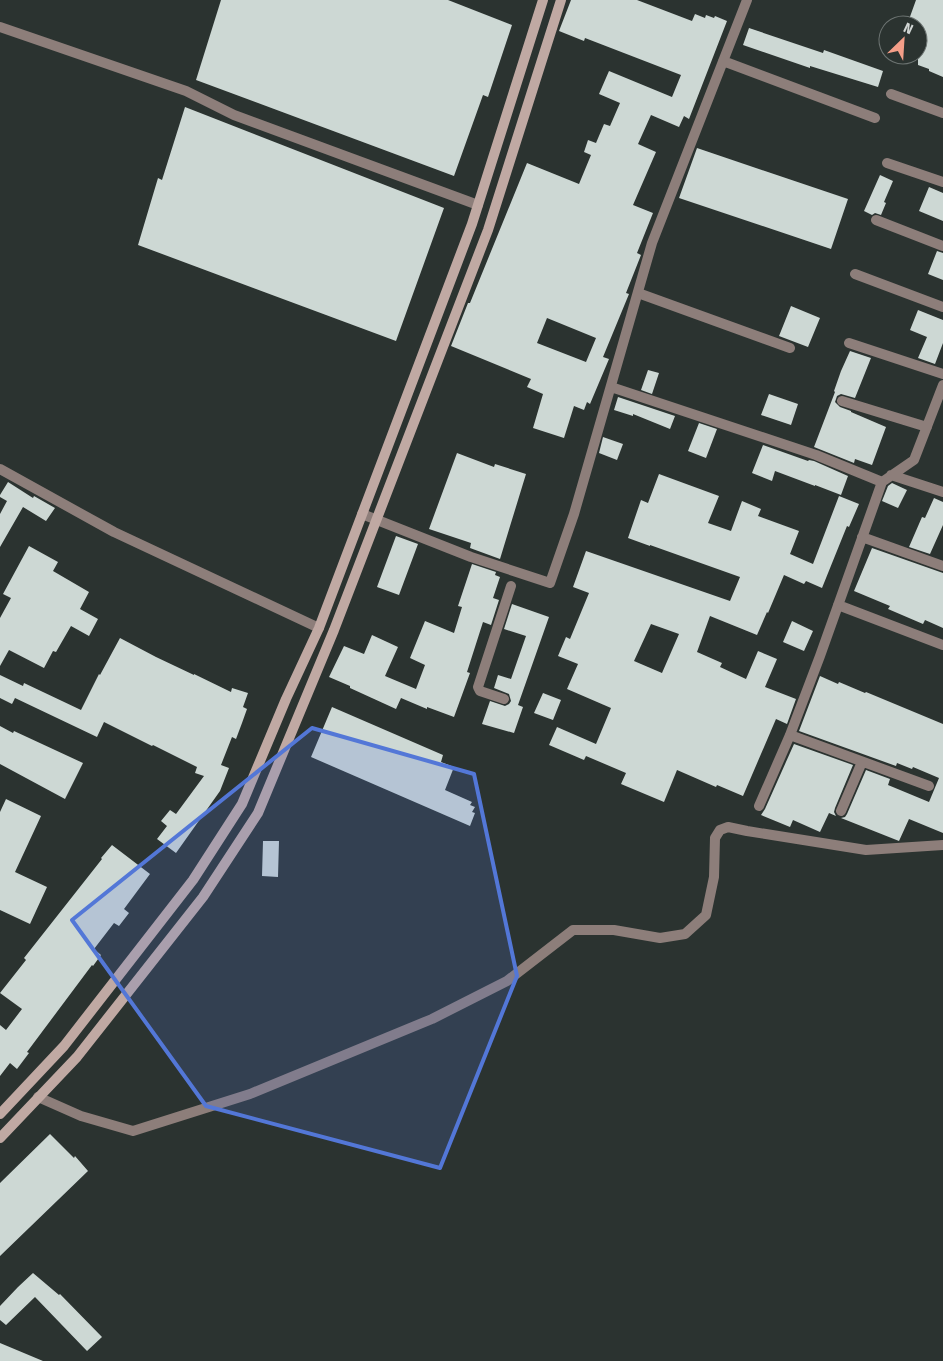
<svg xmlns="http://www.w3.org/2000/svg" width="943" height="1361" font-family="'Fira Sans Condensed',sans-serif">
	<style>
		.building { fill: #cdd8d4; fill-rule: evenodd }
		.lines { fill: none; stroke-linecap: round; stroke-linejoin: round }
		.street { stroke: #8d7e7a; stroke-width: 10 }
		.secondary { stroke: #c0a9a3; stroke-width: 10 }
		.marked { fill: #5377d7; fill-opacity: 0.2; stroke: #5377d7; stroke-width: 4; stroke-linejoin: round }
	</style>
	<rect width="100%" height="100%" fill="#2b3330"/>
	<path class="building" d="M221 0H448L512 25 488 97 483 95 454 176 196 80Z
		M571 0H637L692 21 695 14 705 18 706 15 714 18 715 16 727 21 689 119 684 116 679 127 651 115 638 144 656 152 633 205 653 213 637 253 641 255 626 293 629 294 603 357 609 359 590 404 587 402 584 410 574 406 564 438 533 428 543 394 527 387 531 379 451 346 468 303H470L527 163 579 184 591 155 584 152 588 140 596 143 604 124 610 126 620 103 599 94 609 71 672 97 681 75 585 38 584 41 559 31ZM547 318 596 338 586 362 537 343Z
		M916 0H943V77L929 71V69L918 65V25H907Z
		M749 28 823 53 824 50 883 71 878 87 810 66V68L743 45Z
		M185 107 444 208 396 341 138 245 158 178 162 180Z
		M697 148 848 199 831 249 679 198Z
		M880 175 893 181 884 202 886 203 881 215 875 213 872 215 864 211Z
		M929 187 943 193V221L919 211Z
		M937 251 943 253V280L928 274Z
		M791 306 820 318 808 347 779 336Z
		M918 310 943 320V343L935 364 918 358 927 337 910 330Z
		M850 351 871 358 855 398 841 394 837 396 835 402 840 407 851 411V412L886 427 872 465 855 459 854 463 814 447 835 392 834 391 841 371Z
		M648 370 659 373 652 394 641 390Z
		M769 394 798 404 791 425 761 415Z
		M618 397 675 416 670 429 633 414V416L614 410Z
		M699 423 717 429 706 458 688 451Z
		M603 437 623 444 617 460 599 453Z
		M763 445 808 461 809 460 814 461 848 476 841 495 815 485V486L775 471 772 481 752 473Z
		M457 453 494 467 495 464 526 474 500 559 470 548 471 543 429 529Z
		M659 474 719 496 708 523 731 531 742 501 761 509 758 516 799 531 790 554 813 564 839 496 859 504 849 527 847 526 822 588 806 581 804 584 784 575 768 613 767 612 757 635 710 616 697 652 722 663 720 667 746 679 758 651 777 659 765 687 796 699 787 724 776 719 743 796 717 785 716 787 677 770 664 802 621 784 626 773 586 756 584 760 549 745 557 727 596 744 611 708 567 689 578 664 558 656 566 637 570 639 589 593 573 587 586 551 730 601 740 577 650 545V546L628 538 641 500 648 503ZM651 624 679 634 662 673 634 661Z
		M8 482 33 498 34 496 55 508 46 521 23 507 0 547V514L7 501 0 497V495Z
		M892 483 907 490 898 508 882 501 888 486Z
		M934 498 943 502V525L930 554 909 547 922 517 925 518Z
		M396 536 418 544 399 595 377 587Z
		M29 546 58 562 53 571 89 592 80 609 98 619 89 636 71 626 56 652 53 651 44 668 9 650 0 666V618L11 598 3 594Z
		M872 548 943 573V628L925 620 923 624 888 609 890 606 854 591Z
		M472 564 496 572 495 575 500 577 493 598 499 600 491 625 483 622 467 672 470 673 454 717 427 707V709L401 698 396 709 350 688V686L329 677 344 646 364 654 372 635 398 647 385 676 416 689 425 665 410 658 425 621 454 633 462 607 458 606Z
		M512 604 549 617 518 705 523 707 514 733 482 724 490 701 505 706 509 704 511 701 509 694 494 688 498 675 511 679 526 636 504 629Z
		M792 621 813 631 804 651 783 642Z
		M120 638 156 657 194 675V674L231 692 232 688 248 693 243 707 247 709 242 723 236 739 232 737 221 765 229 768 220 791 176 853 157 839 167 826 161 821 170 810 176 814 204 776 195 773 197 767 153 745 152 746 104 722 97 737 15 698 12 704 0 698V675L23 686 24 683 81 710 99 674 100 675Z
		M820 676 838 684 839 682 865 693 866 692 943 724V833L909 819 899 841 841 818 845 817 847 814 866 770 890 779 888 785 929 802 939 778 913 767 912 769 897 763 896 766 799 731Z
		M543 693 561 700 553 720 534 713Z
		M332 707 443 755 441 762 454 767 445 790 472 802 470 805 475 807 472 812 475 813 470 826 311 757Z
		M0 726 13 733 14 731 83 763 65 799 0 764Z
		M794 744 853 765 835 808 834 812 836 816 829 813 820 832 793 820 790 827 761 815 765 809Z
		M6 799 41 816 15 872 47 887 30 924 0 910V812Z
		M263 841H279L278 877 262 876Z
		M112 845 150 874 124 909 129 913 119 926 114 923 94 949 101 955 93 966 92 965 27 1052 29 1053 17 1069 10 1063 0 1076V1025L6 1030 22 1009 0 993 26 960 24 958 102 859 101 858Z
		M50 1134 74 1158 75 1156 88 1171 0 1256V1183Z
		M33 1273 59 1295 60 1294 102 1337 87 1351 35 1297 6 1325 0 1320V1306L18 1287Z
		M0 1343 43 1361H0Z"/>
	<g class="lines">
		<path class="street" d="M0 27 186 91 234 115 478 205
			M723 61 875 118
			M891 94 943 113
			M887 163 943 182
			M876 220 943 246
			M855 274 943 307
			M638 293 790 348
			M849 343 943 374
			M611 387 816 455 882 482
			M842 401 927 427
			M0 469 114 532 319 628
			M891 475 943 492
			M362 514 471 557 550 583 574 514 652 243 747 0
			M862 537 943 566
			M838 605 943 645
			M504 699 480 691 478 687 511 586
			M790 735 929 786
			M759 806 790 735 820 656 882 482 914 460 943 385
			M841 811 862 762
			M38 1097 81 1116 133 1131 250 1094 432 1019 507 981 573 930H614L660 938 685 934 706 915 714 877 715 838 720 830 728 827 747 831 866 850 943 845"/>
		<path class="secondary" d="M0 1114 64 1046 193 880 242 804 286 699 319 628 472 224 543 0
			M0 1138 77 1057 203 897 258 813 334 630 488 230 561 0"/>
	</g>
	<path class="marked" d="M312 728 474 774 517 976 440 1168 206 1106 72 920Z"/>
	<g transform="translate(903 40) rotate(25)"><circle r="24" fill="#2b3330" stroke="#6d7472"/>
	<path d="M0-4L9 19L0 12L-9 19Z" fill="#f49e88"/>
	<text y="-8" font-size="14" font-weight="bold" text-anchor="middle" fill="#d1d6d4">N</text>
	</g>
</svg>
